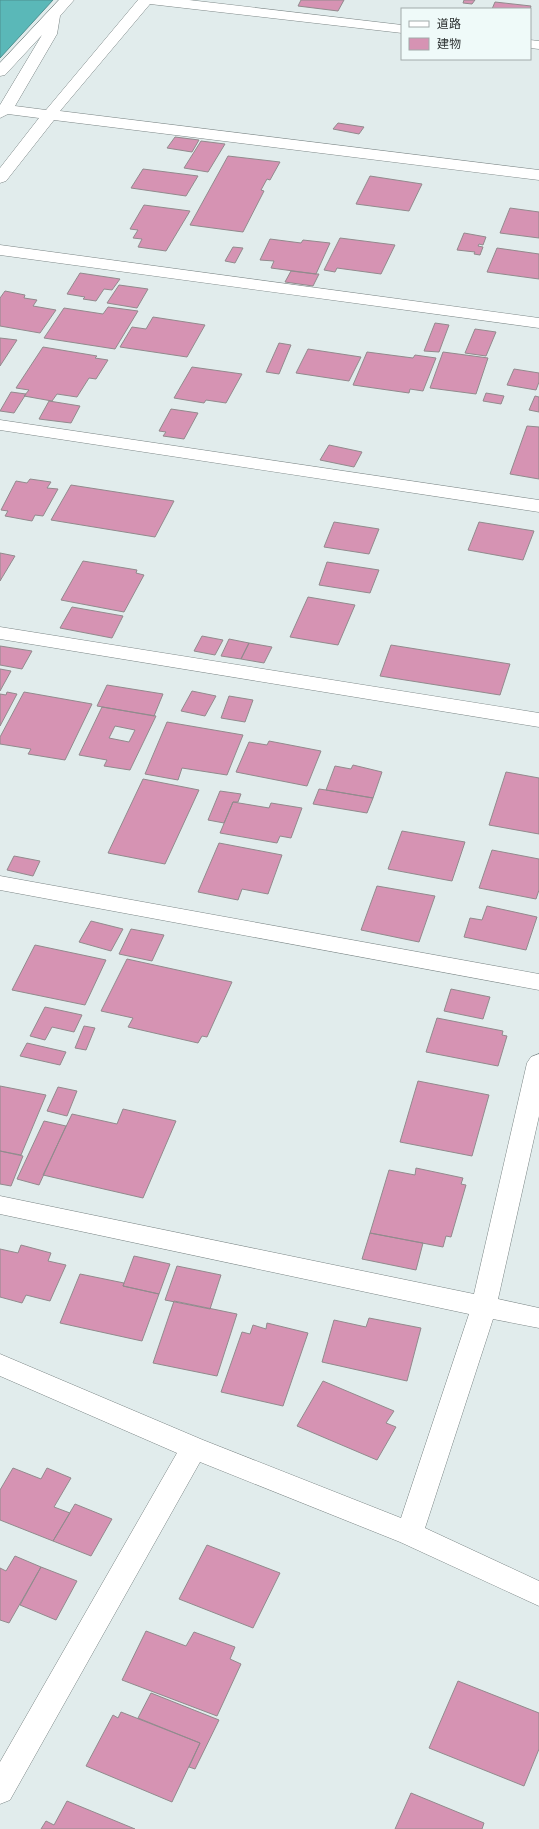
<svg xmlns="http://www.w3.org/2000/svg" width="539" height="1829" font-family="Literata,'Noto Sans JP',serif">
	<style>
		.water { fill: #5ab8b8; stroke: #4d9090 }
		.building { fill: #d693b3; stroke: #928a8d; fill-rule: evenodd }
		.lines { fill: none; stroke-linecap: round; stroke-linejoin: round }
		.minor-casing { stroke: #7b8585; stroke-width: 1 }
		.minor { fill: #fff; fill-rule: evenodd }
	</style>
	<rect width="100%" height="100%" fill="#e1ecec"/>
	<path class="water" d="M0 0H53L0 58Z"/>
	<path class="building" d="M301 0H344L338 11 298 6Z
		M464 0H475L472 4 463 3Z
		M495 2 531 6 530 9H492Z
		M338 123 364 127 359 134 333 129Z
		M175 137 199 140 192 152 167 148Z
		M201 141 225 144 208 172 184 168Z
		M228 156 280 162 270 180 267 179 261 190 264 191 243 232 190 225Z
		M143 169 198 176 186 196 131 188Z
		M370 176 422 184 409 211 356 204Z
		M144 205 190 211 166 251 138 247 142 239 133 238 138 230 130 229Z
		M510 208 539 212V238L500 233Z
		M464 233 486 237 483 245 479 244 478 246 483 247 480 255 474 254 475 252 457 250Z
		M340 238 395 245 381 274 337 268 335 272 324 270Z
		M270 239 301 243 303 240 330 243 316 274 271 268 274 261 260 260Z
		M233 247 243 248 235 263 225 261Z
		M497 248 539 254V279L487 272Z
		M291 271 316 274H319L313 286 285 282Z
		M80 273 120 279 112 290 104 289 96 301 83 299 85 297 67 294Z
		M119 285 148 289 137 308 107 303Z
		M5 291 25 295 24 298 37 300 33 306 56 310 40 333 0 326V298Z
		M108 307 138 311 115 349 44 338 64 308 103 314Z
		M153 317 205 325 187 357 120 347 132 327 146 329Z
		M435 323 449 325 439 352 424 351Z
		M475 329 496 332 486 356 465 353Z
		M0 338 17 340 0 366Z
		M279 343 291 345 279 374 266 372Z
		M43 347 97 356 95 358 108 360 96 379 89 378 77 397 57 394 52 401 24 396 29 390 16 388Z
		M308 349 361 357 349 381 296 373Z
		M367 352 413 358 415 355 436 358 423 391 410 389 409 393 353 385Z
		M443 352 488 358 476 394 430 388Z
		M192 367 242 374 226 403 206 400 204 403 174 398Z
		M514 369 539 373V382L536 390 507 385Z
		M11 392 26 394 14 413 0 411Z
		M486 393 504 396 501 404 483 401Z
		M535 396 539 397V412L529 410Z
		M49 401 80 406 71 423 39 419Z
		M171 409 198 413 184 439 163 436 166 432 159 431Z
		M527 426 539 427V479L510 474Z
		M329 445 362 452 354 467 320 460Z
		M30 479 51 482 47 488 58 489 43 516 35 515 32 521 5 516 8 511 1 510 16 481 27 483Z
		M71 485 174 501 155 537 51 520Z
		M334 522 379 529 369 554 324 547Z
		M479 522 534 531 523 560 468 550Z
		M0 553 15 556 0 581Z
		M83 561 137 570 136 573 144 575 124 612 61 600Z
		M327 562 379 570 370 593 319 585Z
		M308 597 355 605 338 645 290 637Z
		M72 607 123 616 112 638 60 628Z
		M202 636 223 640 215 655 194 651Z
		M229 639 249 643 241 659 221 656Z
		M249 643 272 647 264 663 241 659Z
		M391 645 510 664 500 695 380 676Z
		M0 646 32 651 22 669 0 665Z
		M0 669 11 671 0 691Z
		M107 685 163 694 154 716 97 706Z
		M192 691 216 696 205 716 181 711Z
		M7 692 17 694 0 726V694L6 695Z
		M24 692 92 704 65 760 28 754 31 749 0 744V737Z
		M229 696 253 700 245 722 221 718Z
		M102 707 156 716 130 770 104 766 107 760 79 755ZM115 726 135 730 129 742 109 738Z
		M167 722 243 735 227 775 182 768 178 780 145 774Z
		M269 741 321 751 307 786 236 772 249 742 267 745Z
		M353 765 382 772 373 798 326 790 335 766 351 769Z
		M506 772 539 778V834L489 825Z
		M143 779 199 790 165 864 108 853Z
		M319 789 326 790 373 798 367 813 313 804Z
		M220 791 241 794 238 802H233L224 823 208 820Z
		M233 802 269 808 271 803 302 808 291 838 280 836 277 843 220 833Z
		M402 831 465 842 452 881 388 869Z
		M219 843 282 855 268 894 242 889 238 900 198 892Z
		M492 850 539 859V890L536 899 479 888Z
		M14 856 40 861 33 876 7 870Z
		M377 886 435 896 419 942 361 930Z
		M487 906 537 917 526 950 464 937 470 918 482 920Z
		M91 921 123 929 111 951 79 942Z
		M131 929 164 935 152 961 119 954Z
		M35 945 106 960 85 1005 12 990Z
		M127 959 232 982 207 1037 202 1036 198 1043 128 1027 133 1018 101 1011Z
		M451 989 490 997 483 1019 444 1011Z
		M45 1007 82 1015 74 1032 52 1027 45 1040 30 1036Z
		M437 1018 503 1031 502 1035 507 1036 498 1066 426 1052Z
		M84 1026 95 1028 86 1050 75 1048Z
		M27 1043 66 1052 60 1065 20 1056Z
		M418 1081 489 1095 472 1156 400 1142Z
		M0 1086 46 1095 21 1155 0 1151Z
		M58 1087 77 1091 67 1116 47 1111Z
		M123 1109 176 1121 143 1198 43 1175 72 1114 117 1124Z
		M44 1121 66 1126 39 1185 17 1179Z
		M0 1151 23 1156 11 1186 0 1184Z
		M416 1168 463 1178 461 1184 466 1185 451 1237 446 1236 443 1247 370 1233 389 1170 415 1175Z
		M370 1233 423 1243 416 1270 362 1259Z
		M21 1245 51 1253 48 1261 66 1265 50 1301 26 1295 22 1303 0 1297V1249L18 1253Z
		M134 1256 170 1264 159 1294 123 1286Z
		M177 1266 221 1275 210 1309 165 1300Z
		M80 1274 124 1283 123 1286 159 1294 142 1341 60 1323Z
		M174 1301 237 1314 217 1376 153 1363Z
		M369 1318 421 1328 407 1381 322 1362 334 1320 366 1327Z
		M267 1323 308 1333 283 1406 221 1392 242 1332 250 1334 253 1325 266 1329Z
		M323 1381 394 1411 386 1423 396 1427 377 1460 297 1426Z
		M13 1468 41 1479 47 1468 71 1478 54 1507 70 1513 53 1541 0 1520V1490Z
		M75 1504 112 1519 91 1556 53 1541Z
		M207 1545 280 1573 253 1628 179 1599Z
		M15 1556 41 1567 9 1623 0 1620V1568L6 1571Z
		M41 1567 77 1581 56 1620 20 1605Z
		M146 1631 186 1646 194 1632 235 1647 230 1659 241 1664 217 1716 122 1680Z
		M458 1681 539 1713V1749L524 1786 429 1748Z
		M151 1693 219 1720 195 1769 189 1767 200 1743 138 1718Z
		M121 1712 200 1743 172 1802 86 1766 113 1715 118 1718Z
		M411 1793 484 1823 482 1829H395Z
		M67 1801 135 1829H41L46 1821 54 1825Z"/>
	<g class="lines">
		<defs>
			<path id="minor" d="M59 0H74L60 16 57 34 15 106 46 110 138 0H189L402 25V33L150 4 60 111 539 170V180L54 120 6 181 0 183V168L39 118 8 114 0 118V105L42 35 5 75 0 76V63Z
				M530 40 539 41V49L530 48Z
				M0 245 539 318V328L0 255Z
				M0 420 539 500V512L0 430Z
				M0 627 539 713V727L0 639Z
				M0 876 539 974V990L0 890Z
				M539 1054V1116L498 1299 539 1308V1328L493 1319 425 1528 539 1581V1606L400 1542 200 1462 10 1800 0 1804V1762L177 1453 0 1376V1354L203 1440 401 1518 469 1314 0 1214V1196L474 1294 527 1063 531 1057Z"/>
		</defs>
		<use href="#minor" class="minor-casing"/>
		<use href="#minor" class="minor"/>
	</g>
	<rect x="401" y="8" width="130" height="52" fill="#effaf9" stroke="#a2aaaa"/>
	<rect x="409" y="21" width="20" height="6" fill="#ffffff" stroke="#a2aaaa"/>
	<text x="437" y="28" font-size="12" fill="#2e3333">道路</text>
	<rect x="409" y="38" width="20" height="12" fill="#d693b3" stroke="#a2aaaa"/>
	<text x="437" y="48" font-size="12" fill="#2e3333">建物</text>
</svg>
